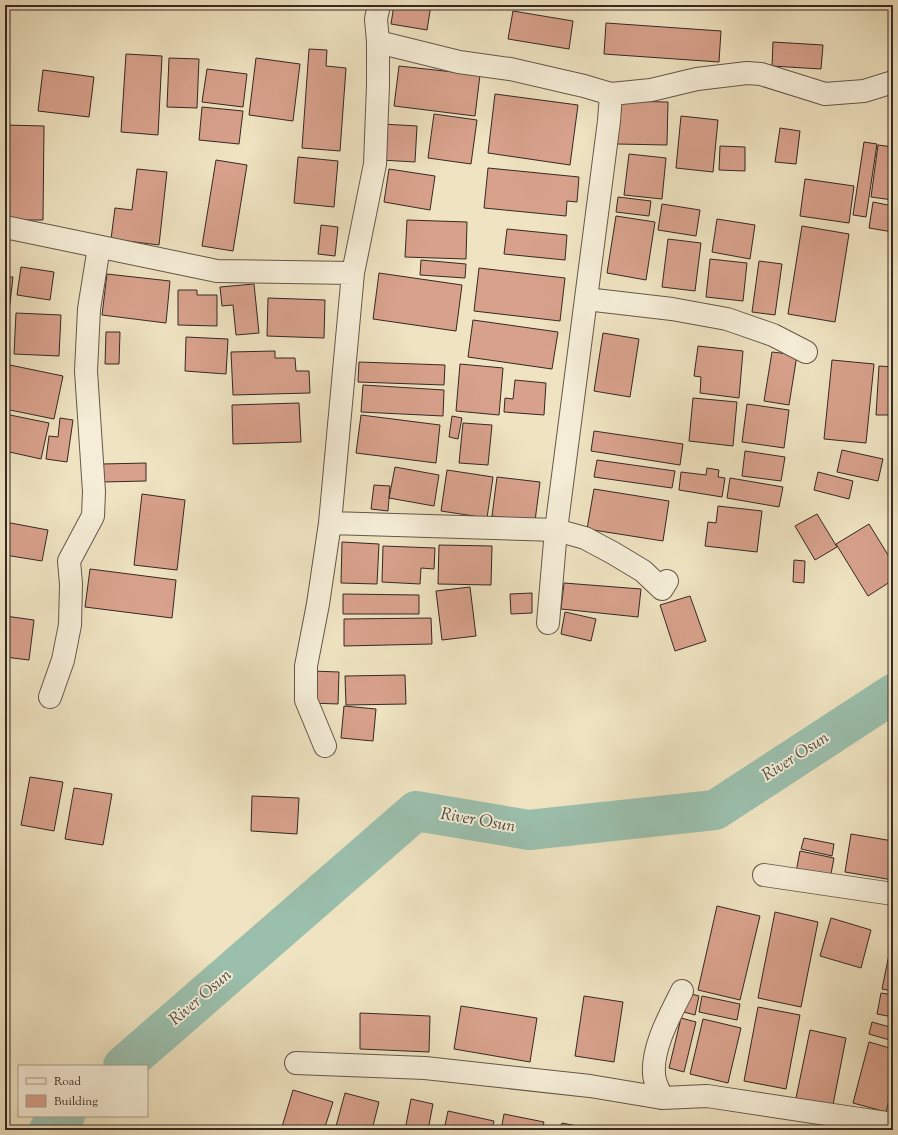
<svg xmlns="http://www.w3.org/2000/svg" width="898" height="1135" font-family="'Sorts Mill Goudy',serif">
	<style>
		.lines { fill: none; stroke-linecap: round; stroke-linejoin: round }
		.river { stroke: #9bbfad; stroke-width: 40 }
		.building { fill: #d8a18c; stroke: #352824 }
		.minor-casing { stroke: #64574b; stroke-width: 24 }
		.minor { stroke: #f5edd7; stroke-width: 22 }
		.labels { text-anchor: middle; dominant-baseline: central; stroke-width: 4; stroke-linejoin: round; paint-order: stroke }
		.water-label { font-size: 17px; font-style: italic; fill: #4e4e46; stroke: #f5edd7 }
	</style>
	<rect width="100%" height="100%" fill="#efe3c1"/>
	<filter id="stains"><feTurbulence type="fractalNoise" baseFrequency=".005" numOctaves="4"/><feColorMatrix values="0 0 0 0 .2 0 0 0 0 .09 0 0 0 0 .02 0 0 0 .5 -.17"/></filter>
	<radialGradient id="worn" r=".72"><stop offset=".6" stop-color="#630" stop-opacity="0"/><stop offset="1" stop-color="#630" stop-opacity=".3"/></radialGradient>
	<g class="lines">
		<path class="river" d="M123 1066 416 811 529 830 715 810 893 694
			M49 1130 65 1116"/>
	</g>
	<path class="building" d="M394 5H431L427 30 391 24Z
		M513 11 573 21 569 49 508 39Z
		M606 23 721 31 719 62 604 54Z
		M773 42 823 45 821 69 772 66Z
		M309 49 327 50 326 66 346 68 340 151 302 148Z
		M126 54 162 56 158 135 121 132Z
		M169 58 199 59 197 108 167 107Z
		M256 58 300 64 293 121 249 115Z
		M399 66 480 75 475 116 394 106Z
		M207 69 247 74 243 107 202 102Z
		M43 70 94 77 89 117 38 111Z
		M495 94 578 105 570 165 488 153Z
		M618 101 668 102 667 145 617 144Z
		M202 107 243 111 239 144 199 140Z
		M434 114 477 120 471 164 428 158Z
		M681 116 718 120 713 172 676 168Z
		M382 124 417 126 415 162 381 160Z
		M5 125 44 126 43 220H5Z
		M780 128 800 131 796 164 775 162Z
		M864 142 877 144 866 217 853 215Z
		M878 145 893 147V200L871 197Z
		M720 146 745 147V171L719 170Z
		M629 154 666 158 662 199 624 195Z
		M298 157 338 161 334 207 294 203Z
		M216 160 247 165 233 251 202 246Z
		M488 168 579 177 577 202 567 201 566 216 484 208Z
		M137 169 167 172 159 245 111 239 115 208 132 210Z
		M389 169 435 176 430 210 384 202Z
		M805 179 854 186 849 223 800 216Z
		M618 197 651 201 649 216 616 212Z
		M873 202 893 206V232L869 228Z
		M662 204 700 210 696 236 658 230Z
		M616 216 655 222 646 280 607 273Z
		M717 219 755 225 750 259 712 252Z
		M407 220 467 222 466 259 405 257Z
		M321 225 338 227 335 256 318 254Z
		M802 226 849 234 835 322 788 314Z
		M507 229 567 235 565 260 504 254Z
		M668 239 701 243 695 291 662 287Z
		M710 259 747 263 743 301 706 297Z
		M421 260 466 264 465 278 420 275Z
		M759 261 782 264 775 315 752 312Z
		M21 267 54 272 50 300 17 295Z
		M479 268 565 278 560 321 474 311Z
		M379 273 462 285 456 331 373 319Z
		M107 274 170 281 166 323 102 315Z
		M5 277H13L5 347Z
		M254 284 259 333 236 335 233 305 222 306 220 287Z
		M178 290H197V295H217V326L178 325Z
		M268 298 325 300 324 338 267 336Z
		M16 313 61 315 59 356 14 354Z
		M473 320 558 332 552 369 468 357Z
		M106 332H120L119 364H105Z
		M603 333 639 339 630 397 594 391Z
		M186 337 228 339 226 374 185 371Z
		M698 346 743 351 739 398 700 393 701 377 694 376Z
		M275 351V358H295L296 371H309L310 393 233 395 231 352Z
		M772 352 797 355 789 405 764 401Z
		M832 360 874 364 866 443 824 439Z
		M359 362 445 365 444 385 358 382Z
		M5 364 63 376 54 419 5 409Z
		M460 364 503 368 499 415 456 411Z
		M879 366 893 367V415H876Z
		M515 380 546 383 544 415 504 412 505 398 513 399Z
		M363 385 444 390 443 416 361 412Z
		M693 398 737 402 733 446 689 441Z
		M299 403 301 442 233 444 232 405Z
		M747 404 789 410 784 448 742 442Z
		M5 414 49 423 41 459 5 451Z
		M361 415 440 425 436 463 356 453Z
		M452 416 462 418 458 439 449 437Z
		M60 418 73 420 67 462 46 459 49 436 58 437Z
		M463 423 492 425 488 465 459 463Z
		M594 431 683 444 680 465 591 451Z
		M842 450 883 459 878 481 837 472Z
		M745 451 785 457 781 481 742 476Z
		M597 460 675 471 672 488 594 477Z
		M146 463V481L102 482V464Z
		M395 467 439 475 434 506 389 498Z
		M707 468 719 470 718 477 725 478 722 497 679 490 681 472 706 475Z
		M447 470 493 477 487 518 441 511Z
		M818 472 853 481 849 499 814 490Z
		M497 477 540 482 535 521 492 516Z
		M730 478 783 487 779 507 727 498Z
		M374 485 390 486 388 511 371 509Z
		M594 489 669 501 663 541 587 529Z
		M142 494 185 500 177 570 134 565Z
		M718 506 762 511 757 552 705 546 708 522 716 523Z
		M817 514 837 547 815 560 795 526Z
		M5 522 48 530 42 561 5 555Z
		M869 524 893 563V580L868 596 836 544Z
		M342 542 379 544 377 584 341 583Z
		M439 545 492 546 491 585 438 584Z
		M383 546 435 548 434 569 421 568 420 584 382 582Z
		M794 560 805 561 804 583 793 582Z
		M90 569 176 580 172 618 85 607Z
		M564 583 641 589 638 617 561 609Z
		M470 587 476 636 442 640 436 591Z
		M532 593V613L511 614 510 594Z
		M343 594 419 595V614H343Z
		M690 596 706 641 675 651 660 605Z
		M565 612 596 619 591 641 561 634Z
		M5 616 34 620 29 660 5 657Z
		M431 618 432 644 344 646V619Z
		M311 671 339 672 338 704 310 703Z
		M405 675 406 704 346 705 345 676Z
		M344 706 376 709 373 741 341 738Z
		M5 771 10 772 5 794Z
		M30 777 63 782 54 831 21 825Z
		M74 788 112 794 103 845 65 839Z
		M252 796 299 798 297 834 251 831Z
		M851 834 893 841V880L845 872Z
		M804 838 834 844 832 856 801 849Z
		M800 851 834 858 830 879 796 872Z
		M717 906 760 916 740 1000 698 990Z
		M775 912 818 922 801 1007 758 998Z
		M831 918 871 930 861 968 820 956Z
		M893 935V991L882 989Z
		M684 992 699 996 695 1015 680 1011Z
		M881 993 893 995V1017L877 1014Z
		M584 996 623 1002 614 1062 575 1056Z
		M702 996 740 1004 737 1020 699 1012Z
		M461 1006 537 1018 530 1062 454 1049Z
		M758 1007 800 1015 786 1089 744 1081Z
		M360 1013 430 1016 429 1052 360 1049Z
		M681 1018 696 1022 684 1072 669 1068Z
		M703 1019 741 1028 728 1083 690 1074Z
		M872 1022 893 1028V1041L869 1034Z
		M810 1030 846 1038 832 1110 795 1103Z
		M869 1042 893 1049V1084L886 1112 853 1103Z
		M293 1090 333 1102 324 1130H281Z
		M345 1093 379 1102 372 1130H335Z
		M411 1099 433 1104 428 1130H405Z
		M448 1111 494 1121 492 1130H444Z
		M504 1114 544 1122 542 1130H501Z
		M562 1123 582 1127 581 1130H560Z"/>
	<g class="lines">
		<defs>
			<path id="minor" d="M378 42 459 62 510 69 584 86 611 94 609 121 556 530 548 623
				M611 94 651 90 697 79 747 73 761 74 825 94 864 91 893 82
				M5 227 217 271 353 273
				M586 299 672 309 727 319 773 335 806 352
				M330 523 556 530 585 538 613 553 643 571 662 589 667 581
				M50 697 63 660 70 625 71 584 69 561 93 516 94 492 86 371 89 309 99 247
				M325 746 306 700V666L318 604 330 523 353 273 375 164 378 85V42L376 19 379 5
				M764 875 893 894
				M296 1063 425 1068 590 1086 662 1098 707 1096 893 1124
				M662 1098C659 1091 654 1081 654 1074 652 1047 670 1015 682 991"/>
		</defs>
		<use href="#minor" class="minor-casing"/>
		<use href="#minor" class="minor"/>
	</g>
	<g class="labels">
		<g class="water-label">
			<text transform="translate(796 757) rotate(-33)">River Osun</text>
			<text transform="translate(478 821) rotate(10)">River Osun</text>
			<text transform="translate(201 998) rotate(-41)">River Osun</text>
		</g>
	</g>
	<rect width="898" height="1135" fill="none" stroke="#efe3c1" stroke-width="20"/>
	<rect x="6" y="6" width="886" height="1123" fill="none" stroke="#352824" stroke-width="2"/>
	<rect x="10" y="10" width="878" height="1115" fill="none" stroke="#352824"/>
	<rect x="18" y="1065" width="130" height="52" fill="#f5edd7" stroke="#a89e8f"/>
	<rect x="26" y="1078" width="20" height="6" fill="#f5edd7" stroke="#a89e8f"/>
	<text x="54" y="1085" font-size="12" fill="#352824">Road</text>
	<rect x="26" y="1095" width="20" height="12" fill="#d8a18c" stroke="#a89e8f"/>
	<text x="54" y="1105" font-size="12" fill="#352824">Building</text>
	<rect width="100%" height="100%" filter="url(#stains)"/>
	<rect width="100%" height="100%" fill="url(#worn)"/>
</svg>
